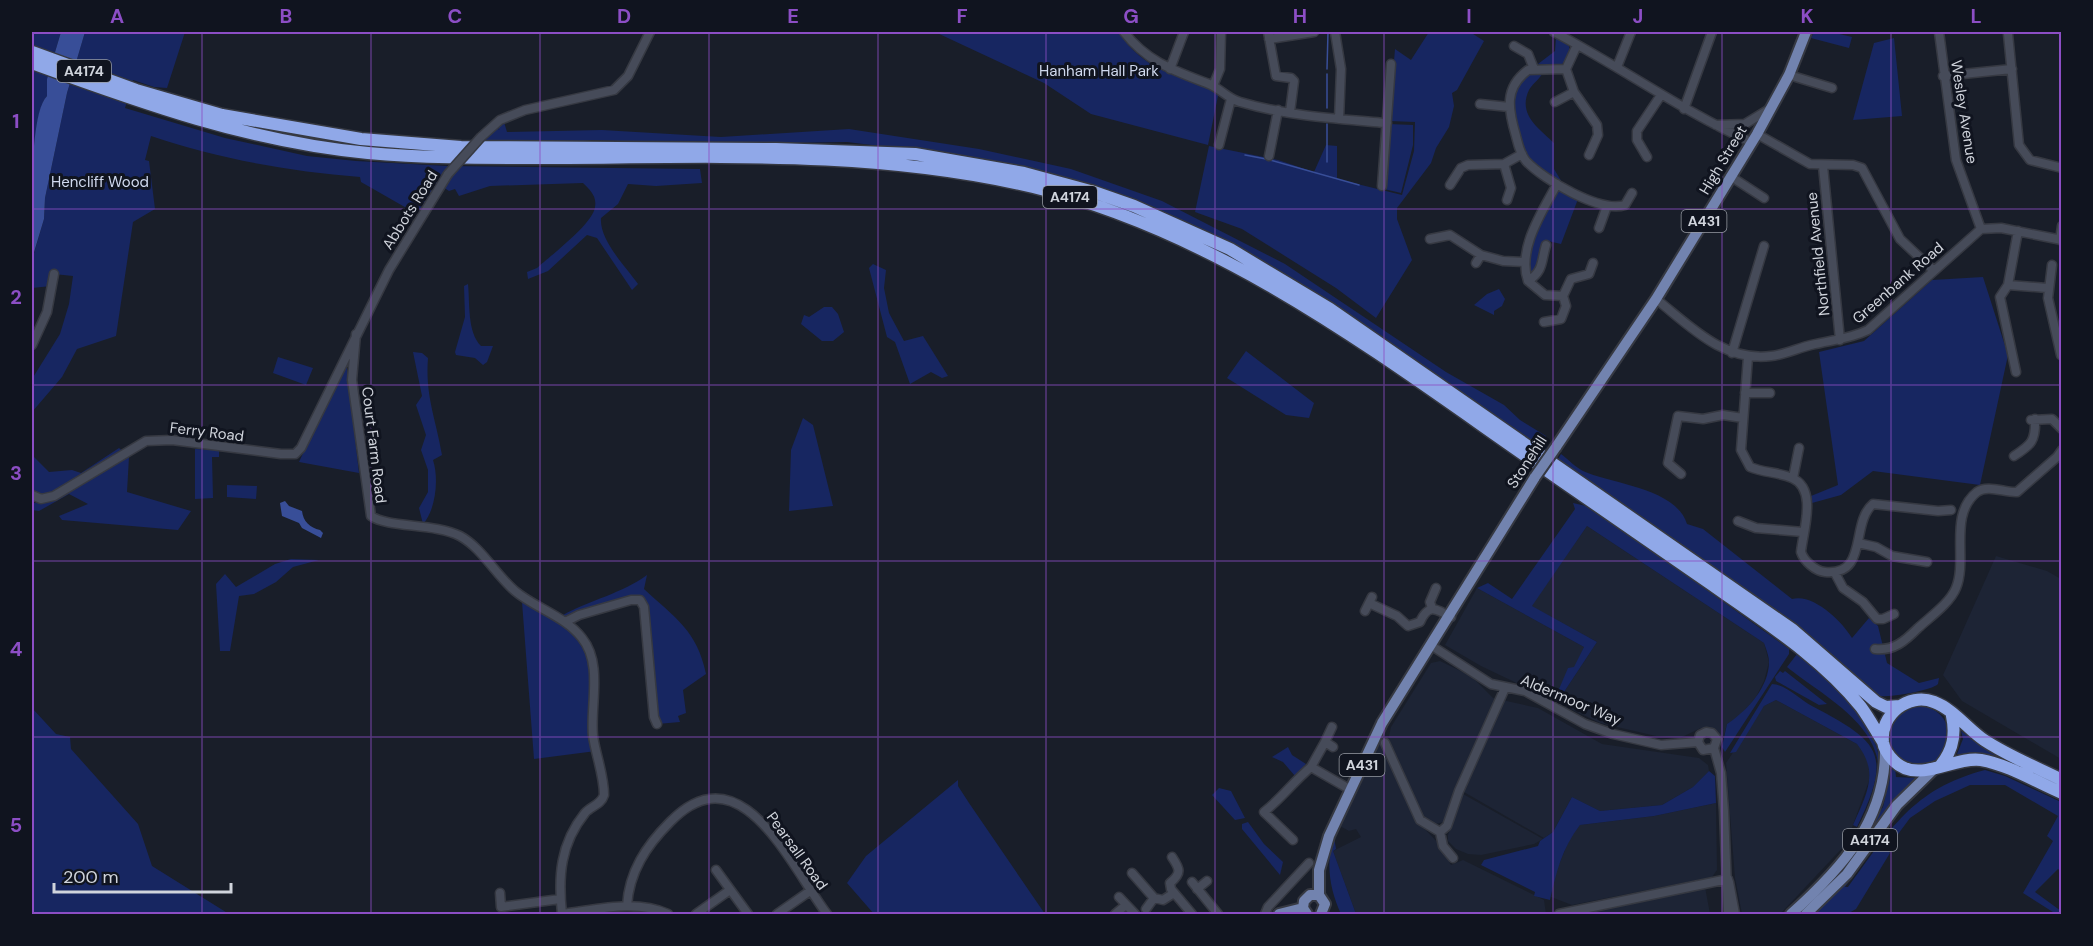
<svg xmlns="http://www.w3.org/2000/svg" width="2093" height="946" font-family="'DM Sans',sans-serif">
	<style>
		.built { fill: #1d2435 }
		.green { fill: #172661 }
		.water { fill: #384e98 }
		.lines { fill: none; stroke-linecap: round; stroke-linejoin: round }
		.stream { stroke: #384e98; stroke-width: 1.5 }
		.minor-casing { stroke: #363942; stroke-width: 11 }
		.major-casing { stroke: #363942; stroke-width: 14 }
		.highway-casing { stroke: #363942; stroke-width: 15 }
		.minor { stroke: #464b59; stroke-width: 8 }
		.major { stroke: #7283af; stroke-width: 10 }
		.highway { stroke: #90a8e8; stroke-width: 12 }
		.minor-bridge-casing { stroke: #363942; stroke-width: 11; stroke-linecap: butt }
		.major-bridge-casing { stroke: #363942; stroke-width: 14; stroke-linecap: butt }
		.minor-bridge { stroke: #464b59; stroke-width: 8 }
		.major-bridge { stroke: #7283af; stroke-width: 10 }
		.grid { fill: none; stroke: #8c4ec5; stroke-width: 1.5; stroke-opacity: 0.55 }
		.labels { text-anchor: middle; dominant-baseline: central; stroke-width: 6; stroke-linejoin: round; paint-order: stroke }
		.shield { fill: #10141f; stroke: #969aa3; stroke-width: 1.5 }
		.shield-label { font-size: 14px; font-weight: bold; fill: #d0d4dc }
		.park-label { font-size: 15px; fill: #d0d9ee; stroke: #10141f }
		.street-label { font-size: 15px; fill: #d0d4dc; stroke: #10141f }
		.neatline { fill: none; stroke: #8c4ec5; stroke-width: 2 }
		.grid-label { font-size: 20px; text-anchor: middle; font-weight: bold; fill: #8c4ec5 }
	</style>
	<rect width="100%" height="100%" fill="#191e29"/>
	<path class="built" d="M1587 526 1764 643 1769 662 1764 681 1756 697 1740 716 1727 724 1723 740 1712 728H1701L1680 738 1656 736 1600 723 1481 666 1445 645 1477 588 1584 647 1564 692 1597 642 1531 606Z
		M1996 556 2047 571 2061 579V759L1962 701 1943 675Z
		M1440 661 1471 676 1493 698 1538 708 1602 744 1699 758 1708 765 1709 771 1693 787 1662 805 1600 811 1572 797 1553 832 1544 838 1457 788 1444 822 1431 825 1419 811 1390 745 1389 736 1391 727 1431 663Z
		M1776 700 1857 744 1867 755 1870 778 1846 844 1783 911 1779 914H1742L1735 878 1726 763 1764 706Z
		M1378 743 1383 745 1419 823 1440 845 1451 865 1463 860 1544 900 1546 914H1356L1333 851 1361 837 1356 829 1349 831 1340 826Z
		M1463 794 1543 839 1534 844 1481 855 1468 854 1456 849 1448 841V835Z
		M1716 803 1717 870 1712 877 1572 905 1551 897 1554 876 1570 838 1580 825 1654 816Z
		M1705 887 1710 914H1578Z"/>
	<path class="green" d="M32 32H61L47 79V96C37 106 36 142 32 158Z
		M85 32H185L167 88 154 87 133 80 125 108 225 138 307 156 356 161 448 166 700 169 702 183 656 186 628 184 618 204 601 218C599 240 626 267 638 284L632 290 597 238 587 235 548 271 528 279 527 272 537 268C550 256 593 224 595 207 597 196 590 190 583 183L490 186 459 196 455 189 449 191 443 187 450 175 442 174 436 184 428 183 435 185 417 214 361 182 360 177C288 171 219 159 151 136L145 160 149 161 155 209 133 222 116 336 77 349 62 377 32 412V379L60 334 69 304 73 276 54 274 51 286 32 288V260L44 219 45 198 67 93Z
		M935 32H1119C1141 69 1181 78 1219 91L1208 145 1091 114 1044 83Z
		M1429 32H1470L1484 41 1457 90 1452 93 1454 106 1449 127 1436 148 1431 163 1397 208V219L1412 260 1376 318 1336 288 1242 229 1195 212 1209 146 1278 160 1314 172 1326 145 1337 146V179L1402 195 1414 151 1415 122 1389 121 1395 49 1411 60Z
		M1814 32H1831L1852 37 1849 48 1811 38Z
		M1556 37 1569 46C1571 54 1566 61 1560 66L1538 64 1555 51Z
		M1894 38 1902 116 1853 120 1874 43Z
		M1544 71C1540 79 1533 83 1529 90 1517 115 1540 129 1554 143V169L1563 184 1552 179 1524 154 1511 107 1517 85 1531 72Z
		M504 122 507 132 602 130 721 137 849 129 979 149 1071 169 1162 201 1285 264 1446 372 1504 405 1520 420 1546 436 1547 446 1544 451 1289 277 1055 176 970 157 847 142 712 144 592 140 550 145 482 144 496 128 500 130 497 127Z
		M1389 124 1413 125V145L1401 193 1384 189Z
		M1559 189 1578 199 1561 244 1548 241C1538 253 1542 266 1531 277 1523 247 1545 214 1559 189Z
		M873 264 886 270 884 288 889 313 904 341 923 336 948 376 942 378 931 372 910 384 895 342 887 337 869 268Z
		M1983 277 2008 355 1980 485 1873 471 1841 495 1812 503 1811 496 1838 485 1819 352 1864 341 1932 280Z
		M468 284C470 303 467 332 481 346H493L487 362 483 365 475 358 456 355 455 352 465 317 464 286Z
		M1499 289 1505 299 1502 306 1494 311V315L1474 305 1487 294Z
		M824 307H832L838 314 844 332 833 341H822L801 324 804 315 809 317Z
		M1246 351 1314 403 1309 418 1286 415 1227 378Z
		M413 352 422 353 428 358C425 396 436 419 442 455L433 460C439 478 436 510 423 524L419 508 428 492V470L421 450 426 435 416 405 422 396Z
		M278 357 313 368 306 385 273 373Z
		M347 368 359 473 299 462 342 369Z
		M803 418 813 425 833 506 789 511 791 450Z
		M119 448 129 457 127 492 191 511 178 530 62 520 59 516 88 504 69 494 39 511 32 510V504L42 500 32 492V455L49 472 72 470 81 473Z
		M195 449 219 450V457H212L213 498 195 499Z
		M1561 454C1568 459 1575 467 1583 471 1612 484 1676 488 1687 524L1703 529 1792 599C1813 593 1842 621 1852 638L1869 618 1878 626 1887 663 1919 683 1939 678 1938 684C1931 691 1887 698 1877 696L1770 607 1558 459Z
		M227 485 257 486 256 499 227 497Z
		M1573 503 1586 506 1612 522 1789 649V654L1725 752 1722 747 1727 724C1747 711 1769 687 1769 662 1769 656 1766 649 1764 643L1587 526 1532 606 1597 642 1564 692 1563 701 1556 696 1568 668 1574 667 1584 647 1477 588 1488 583 1512 599 1575 509Z
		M291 559 319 560 293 567 276 582 254 594 239 596 230 651H220L216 584 225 574 236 587 275 564Z
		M647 575 644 589C675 618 697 630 706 674L683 690 686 713 678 716 680 722 657 724 640 600 565 622 588 647 596 751 534 759 522 602 529 601 562 621 563 615C590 600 623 593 647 575Z
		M1797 654C1811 662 1824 677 1835 688 1869 723 1895 757 1871 807 1872 794 1879 784 1879 771 1878 722 1820 694 1787 667Z
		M1780 671 1783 673 1785 671 1827 704 1819 705 1776 681 1775 677Z
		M1772 684C1787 685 1800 700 1812 706 1880 742 1893 753 1857 827L1853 825C1866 795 1880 773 1857 744L1776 700 1764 706 1736 752 1730 753Z
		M1889 736a30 30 0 1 1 60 0a30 30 0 1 1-60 0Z
		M32 708 56 734 70 737 71 749 138 824 152 866 229 914H35L32 911Z
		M1961 731 1991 751 2052 781 1987 755 1957 754 1963 739Z
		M1288 747 1292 755 1306 764 1295 776 1283 762 1272 757Z
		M1895 768 1896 777 1916 778 1894 800 1865 840 1862 838 1883 807 1892 769Z
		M1985 770 2005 776 2061 802V871L2058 869 2035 892 2061 911V914H2056L2023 893 2053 841 2047 836 2058 816 2005 785H1970L1935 801 1910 818 1887 849 1890 853 1856 909 1847 914H1812L1870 851 1845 887H1848C1890 830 1912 789 1985 770Z
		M1709 771 1715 776 1716 803 1654 816 1580 825C1562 848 1556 873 1550 900L1534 896 1535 892 1481 865 1484 860 1538 846 1540 841 1553 832 1572 797 1600 811 1662 805 1693 787Z
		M958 780V786L969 803 1045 914H874L847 883 866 856Z
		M1219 788 1231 791 1245 818 1235 820 1212 795Z
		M1248 822 1264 844 1283 862 1280 875 1242 829V824Z
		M1334 837 1336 849 1333 851 1356 914H1341C1330 890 1325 863 1334 837Z"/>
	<path class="water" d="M61 32H85L67 93 45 198 44 219 32 259C32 229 28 114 47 96V79Z
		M285 501 289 506 302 511C303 521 310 528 320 530L323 533 321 538 302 528 299 523 282 516 280 503Z"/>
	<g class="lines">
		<path class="stream" d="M1327 69 1328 32
			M1327 108V74
			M1245 155 1266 159
			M1270 160 1359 185
			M1327 162V124"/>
		<defs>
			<path id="minor" d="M1124 32C1147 62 1175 71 1209 84 1221 89 1228 99 1240 102 1287 116 1338 119 1387 123
				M1268 32 1276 76 1291 78 1294 81 1290 112
				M1335 32 1341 69 1339 119
				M1554 32C1621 67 1682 111 1751 142
				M1939 32 1956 160 1981 229
				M2008 34 2019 145 2030 160 2062 168
				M1269 39 1314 32
				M1577 45 1566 69 1528 70C1504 88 1508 109 1516 136 1518 144 1520 154 1526 161 1544 180 1600 213 1625 205L1632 193
				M1514 46 1528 54 1534 69
				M1617 67 1631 32
				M1170 69 1184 32
				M1566 69 1574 92 1597 125 1598 135 1589 155
				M1789 75 1832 88
				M1943 76 2012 69
				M1213 86 1220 69 1221 32
				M1555 102 1574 92
				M1480 104 1509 107
				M1684 109 1712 32
				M1716 125 1745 124 1768 110
				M1757 134 1810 164 1853 165 1862 168 1900 239 1933 270
				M481 137 500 120 525 110 614 90 628 76 650 32
				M1219 145 1231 99
				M1269 156 1278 110
				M1647 157 1637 140V131L1661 95
				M1504 164 1511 188 1507 200
				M1823 166 1840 340
				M1730 176 1764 198
				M1557 184C1542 212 1517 249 1528 281L1545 295 1563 296 1571 279 1589 274 1593 263
				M1450 185 1461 168 1468 165 1504 164 1522 154
				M1382 186 1391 64
				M1599 228 1607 206
				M1430 239 1450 235 1481 255 1503 261 1524 262
				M2060 240 2062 226
				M1476 263 1481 255
				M2052 265 2048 298 2061 355
				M1528 281C1544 271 1541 261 1546 245
				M2008 285 2047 288
				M1656 299C1690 326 1723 362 1771 356 1784 355 1798 348 1811 345 1831 340 1850 339 1868 330L1981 229 2001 228 2062 240
				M1544 322 1561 319 1566 306 1563 296
				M356 334 352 380 371 516C388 528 435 523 460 536 482 548 495 574 515 591 535 608 565 616 582 638 603 664 590 705 593 736 596 756 604 775 604 795 601 805 591 806 585 813 560 844 558 877 562 914
				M32 345 47 312 54 274
				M1732 353 1764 246
				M1748 357 1741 450 1750 467C1764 473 1779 472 1792 478 1818 489 1803 531 1801 552 1804 561 1815 571 1825 572 1869 576 1850 523 1873 504L1938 511 1951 510
				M2016 372 2000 297 2008 285 2018 231
				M1745 393H1770
				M2031 420 2052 419 2062 429
				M2014 456C2031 445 2036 441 2035 419
				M1681 474 1668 463 1678 416 1703 419 1723 415 1743 418
				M1793 478 1799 448
				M32 495 41 499 54 496 146 441 172 440 281 454H295L301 448 389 270 448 174
				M1738 521 1756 528 1803 532
				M1858 543 1876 547 1892 556 1927 562
				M1835 573 1843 588 1863 602 1877 619H1883L1894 614
				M1369 603 1397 616 1408 626 1420 622C1428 604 1435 608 1451 617
				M1432 608 1430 602 1436 588
				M1365 611 1372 597
				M565 622 579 615 631 600H640L644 607 654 717 657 724
				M1432 646 1491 684 1525 691 1585 724 1613 734 1661 745 1698 742
				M1875 649C1894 651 1905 641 1918 628 1930 617 1950 603 1956 588 1968 559 1948 515 1977 492 1988 484 2005 493 2017 492L2057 457 2062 450
				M1325 742 1332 727
				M1698 742 1700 735 1706 732 1712 733 1717 739 1714 748 1721 773 1724 811 1728 914
				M1698 742 1703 750 1714 748
				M1385 743 1420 820 1440 832 1443 846 1453 858
				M1333 747 1325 742 1311 767 1351 790
				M1440 832 1447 826 1459 791 1505 688
				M1293 840 1264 812C1282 798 1293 782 1311 767
				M1172 857C1180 869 1182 873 1170 883L1171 889 1192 914
				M716 870 748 914
				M1132 873 1154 898 1163 900 1174 893
				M1192 882 1218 914
				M1729 882 1735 914
				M1197 889 1207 881
				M500 893 501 907 560 899
				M1119 897 1135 914
				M627 906C629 872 646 846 670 822 741 749 790 865 827 914
				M1146 909 1154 898
				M562 914C596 910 635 899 668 914
				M696 914 730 890
				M777 914 810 891
				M1115 914 1126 905
				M1265 914 1268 907 1309 863
				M1559 914 1728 879"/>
			<path id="major" d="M1556 447 1656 299 1757 134 1789 75 1806 32
				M1279 914 1303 908
				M1307 914 1303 908 1304 901 1310 895H1319
				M1321 914 1325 904 1319 895V870L1329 836 1382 723 1535 477
				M1791 914C1841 869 1886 821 1885 749
				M1806 914 1847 874 1897 805 1936 767"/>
			<path id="highway" d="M32 52 136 90 222 115 361 139 461 147 776 149 915 154 1024 173 1094 192 1134 206 1230 249 1330 309 1793 630 1876 702 1886 707 1900 706
				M32 63C142 103 250 142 368 153 422 158 477 158 532 158 698 158 869 148 1033 187 1231 235 1394 366 1559 479 1610 514 1660 549 1711 584 1763 621 1821 657 1861 707 1869 718 1876 731 1883 742
				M1941 765C1953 750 1956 735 1952 716
				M2062 780C2036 767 2008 756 1984 740 1968 729 1953 709 1934 702 1908 692 1880 715 1883 742 1884 749 1889 756 1894 761 1918 785 1953 756 1981 760 2009 765 2036 782 2062 793"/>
		</defs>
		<use href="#minor" class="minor-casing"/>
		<use href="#major" class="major-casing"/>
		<use href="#highway" class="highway-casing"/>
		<use href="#minor" class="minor"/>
		<use href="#major" class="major"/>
		<use href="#highway" class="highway"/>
		<defs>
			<path id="minor-bridge" d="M448 174 481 137"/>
			<path id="major-bridge" d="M1535 477 1556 447"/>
		</defs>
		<use href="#minor-bridge" class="minor-bridge-casing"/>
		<use href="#major-bridge" class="major-bridge-casing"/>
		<use href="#minor-bridge" class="minor-bridge"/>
		<use href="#major-bridge" class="major-bridge"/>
	</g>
	<path class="grid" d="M202 32V914M371 32V914M540 32V914M709 32V914M878 32V914M1046 32V914M1215 32V914M1384 32V914M1553 32V914M1722 32V914M1891 32V914M32 209H2062M32 385H2062M32 561H2062M32 737H2062"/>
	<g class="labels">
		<g class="shield">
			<rect x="57" y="60" width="54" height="22" rx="4.5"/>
			<rect x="1043" y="186" width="54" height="22" rx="4.5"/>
			<rect x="1681.5" y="210" width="45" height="22" rx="4.5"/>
			<rect x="1339.5" y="754" width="45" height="22" rx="4.5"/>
			<rect x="1843" y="829" width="54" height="22" rx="4.5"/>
		</g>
		<g class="shield-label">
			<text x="84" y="71">A4174</text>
			<text x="1070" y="197">A4174</text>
			<text x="1704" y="221">A431</text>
			<text x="1362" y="765">A431</text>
			<text x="1870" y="840">A4174</text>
		</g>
		<g class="park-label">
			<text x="1099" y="71">Hanham Hall Park</text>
			<text x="100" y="182">Hencliff Wood</text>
		</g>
		<g class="street-label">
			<text transform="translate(1964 112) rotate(81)">Wesley Avenue</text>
			<text transform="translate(1723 160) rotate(-59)">High Street</text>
			<text transform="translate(410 210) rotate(-58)">Abbots Road</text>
			<text transform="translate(1818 254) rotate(-96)">Northfield Avenue</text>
			<text transform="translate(1898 283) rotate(-41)">Greenbank Road</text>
			<text transform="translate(207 432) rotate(7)">Ferry Road</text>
			<text transform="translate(374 445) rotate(83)">Court Farm Road</text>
			<text transform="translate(1527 462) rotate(-57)">Stonehill</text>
			<text transform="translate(1571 700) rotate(23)">Aldermoor Way</text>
			<text transform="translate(797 851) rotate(54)">Pearsall Road</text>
		</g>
	</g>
	<rect width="2093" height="946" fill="none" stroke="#10141f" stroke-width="66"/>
	<path d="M54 883v9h177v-9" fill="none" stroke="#d0d4dc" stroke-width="3"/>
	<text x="63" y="883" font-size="18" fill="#d0d4dc" stroke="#10141f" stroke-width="4.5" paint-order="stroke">200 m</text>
	<rect x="33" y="33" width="2027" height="880" class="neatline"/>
	<g class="grid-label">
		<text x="117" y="23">A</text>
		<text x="286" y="23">B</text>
		<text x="455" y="23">C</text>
		<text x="624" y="23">D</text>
		<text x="793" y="23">E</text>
		<text x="962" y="23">F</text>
		<text x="1131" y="23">G</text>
		<text x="1300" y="23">H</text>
		<text x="1469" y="23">I</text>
		<text x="1638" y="23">J</text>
		<text x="1807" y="23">K</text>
		<text x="1976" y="23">L</text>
		<text x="16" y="128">1</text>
		<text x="16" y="304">2</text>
		<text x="16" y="480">3</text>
		<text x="16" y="656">4</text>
		<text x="16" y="832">5</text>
	</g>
</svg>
